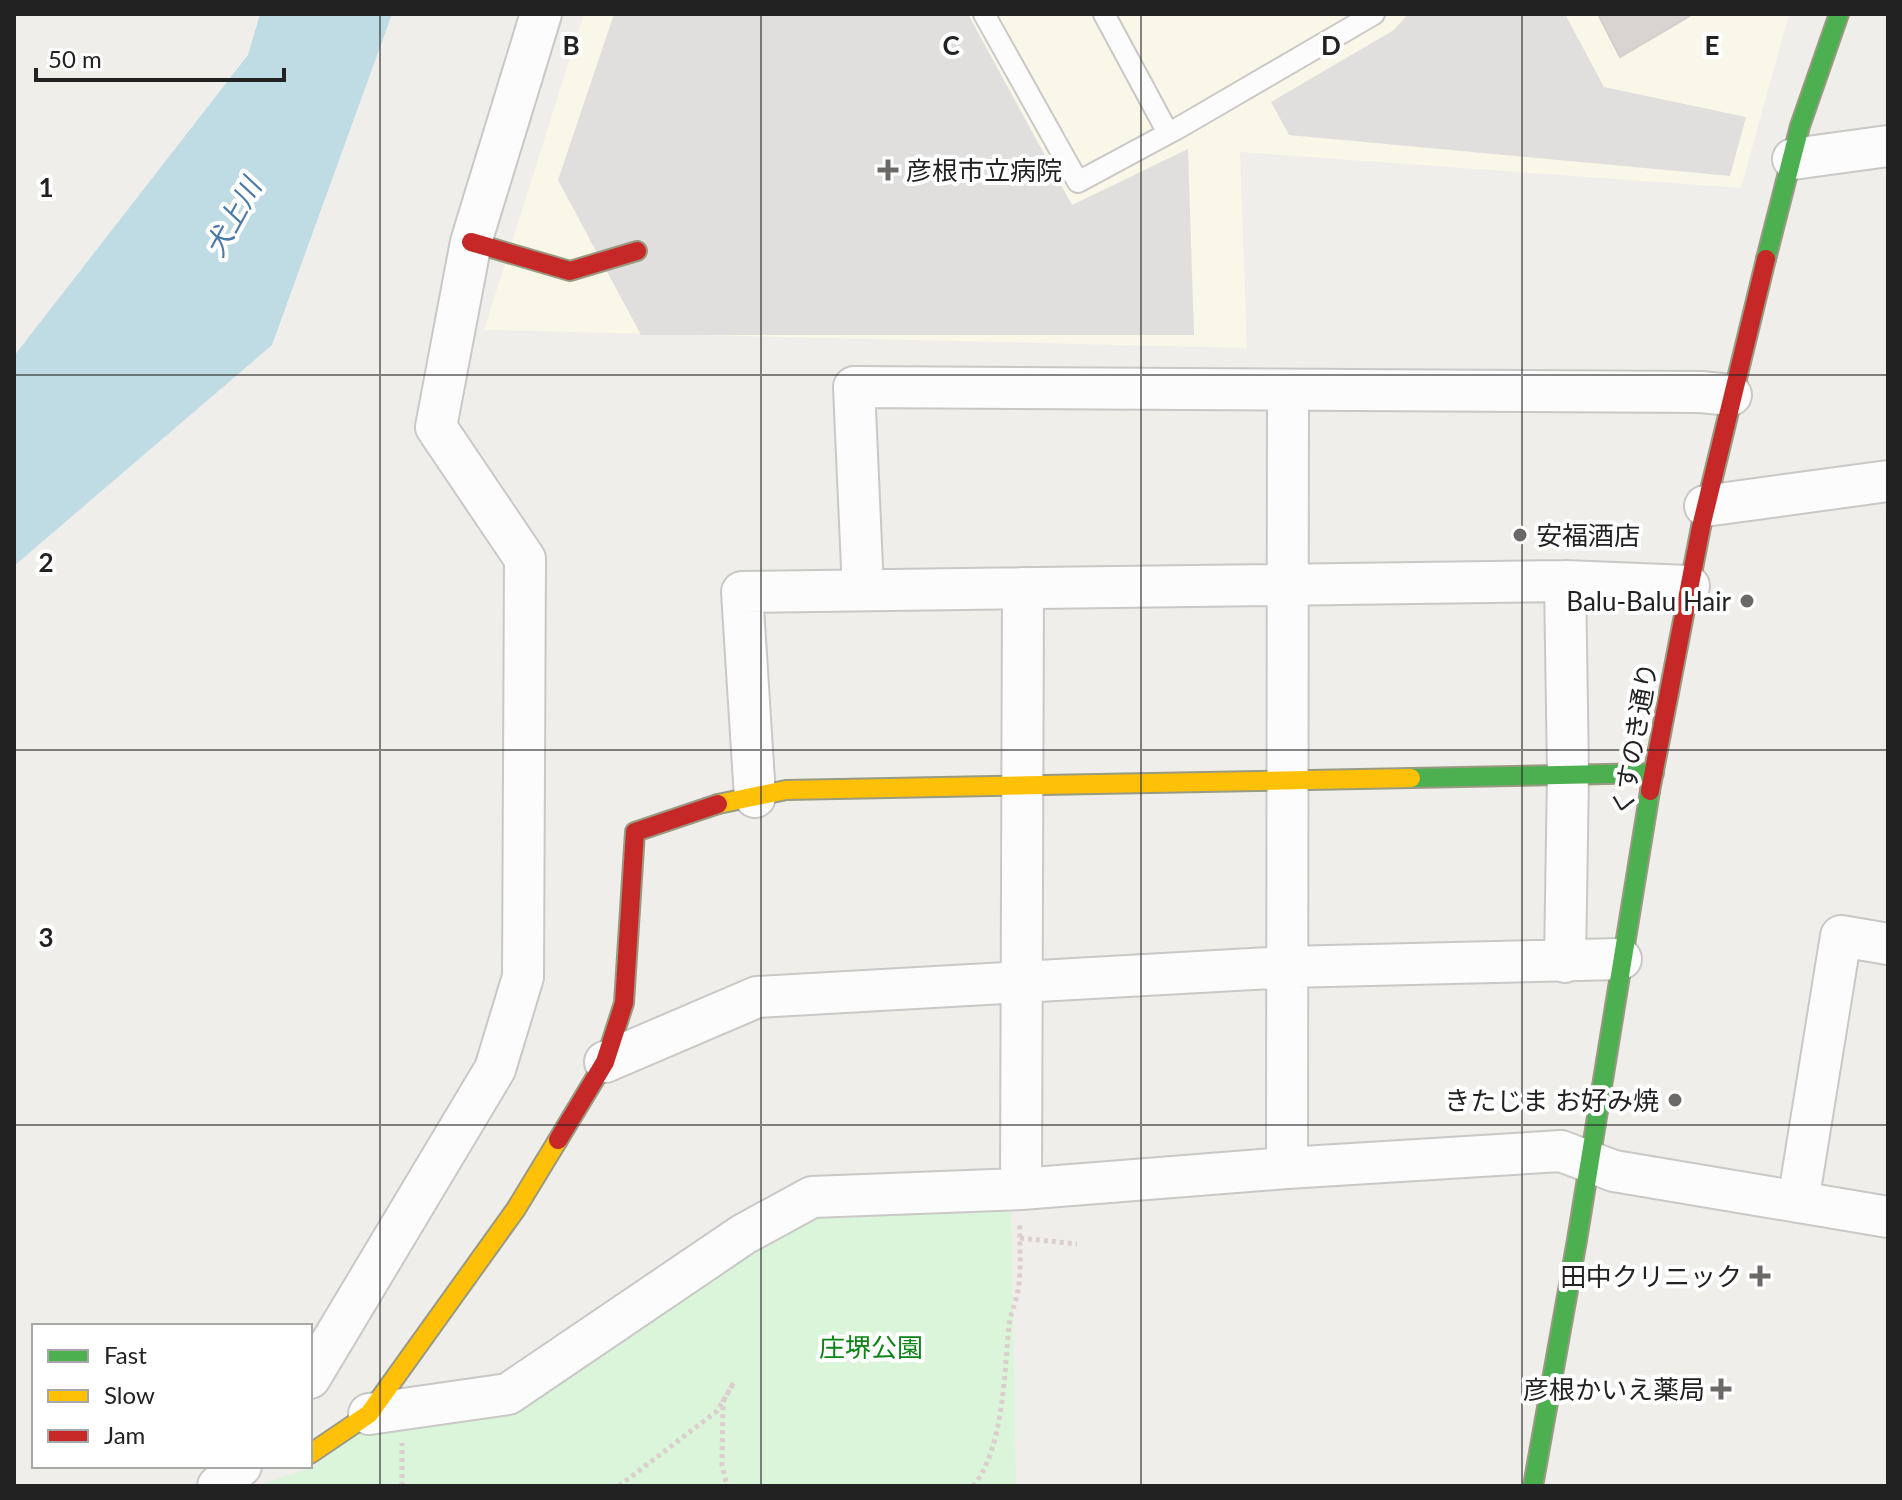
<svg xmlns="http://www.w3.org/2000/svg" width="1902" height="1500" font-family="Lato,'Noto Sans JP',sans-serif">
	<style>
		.education { fill: #f8f7e8 }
		.park { fill: #daf5da }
		.parking { fill: #e0dfde }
		.water { fill: #bfdbe3 }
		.building { fill: #d7d4d2; stroke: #d3d0cc; stroke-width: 2 }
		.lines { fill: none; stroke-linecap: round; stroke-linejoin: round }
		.lane-casing { stroke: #c9c8c7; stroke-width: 24 }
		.street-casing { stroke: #c9c8c7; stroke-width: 44 }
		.fast-casing { stroke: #999a82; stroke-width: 22 }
		.slow-casing { stroke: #999a82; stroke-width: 22 }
		.jam-casing { stroke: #999a82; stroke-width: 22 }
		.path { stroke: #dccecd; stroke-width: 5; stroke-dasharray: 4 4; stroke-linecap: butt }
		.lane { stroke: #fdfcfc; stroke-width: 20 }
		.street { stroke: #fdfcfc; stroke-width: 40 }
		.fast { stroke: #4caf50; stroke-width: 18 }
		.slow { stroke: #ffc107; stroke-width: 18 }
		.jam { stroke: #c62828; stroke-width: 18 }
		.grid { fill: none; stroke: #222; stroke-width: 2; stroke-opacity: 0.55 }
		.poi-dot { fill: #6a6968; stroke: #fff; stroke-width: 3 }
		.labels { text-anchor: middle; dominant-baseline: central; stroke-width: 8; stroke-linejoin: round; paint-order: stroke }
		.poi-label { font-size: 26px; fill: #222; stroke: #fff; text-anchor: end }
		.street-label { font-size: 26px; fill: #222; stroke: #fff }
		.park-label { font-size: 26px; fill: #0c8416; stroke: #fff }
		.water-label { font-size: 28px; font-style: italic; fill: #4a7aab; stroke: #fff }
		.grid-label { font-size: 26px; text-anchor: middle; font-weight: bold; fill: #222; stroke: #fff; stroke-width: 8; stroke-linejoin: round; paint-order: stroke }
	</style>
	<rect width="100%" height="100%" fill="#f0eeeb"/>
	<path class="education" d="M584 14H1789L1741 188 1240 152 1247 348 484 330Z"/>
	<path class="park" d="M1011 1201 1016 1486H256L313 1467 373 1423 512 1406 816 1210Z"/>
	<path class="parking" d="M614 14H968L1072 205 1188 149 1194 335H641L558 180Z
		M1408 14H1565L1604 87 1746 117 1730 176 1289 135 1271 102 1394 30Z"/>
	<path class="water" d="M260 14H392L272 345 14 566V356L248 55Z"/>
	<path class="building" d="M1598 14H1693L1620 57Z"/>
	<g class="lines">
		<defs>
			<path id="lane" d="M984 14 1078 182 1180 127 1374 14
				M1104 14 1168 133"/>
			<path id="street" d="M1793 159 1888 146
				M1705 506 1888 481
				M1565 581 1568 773 1565 962
				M863 590 854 387 1701 392 1731 395
				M755 797 742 592 1565 581 1689 586
				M605 1062 757 997 1287 967 1621 959
				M1287 1168 1288 391
				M1021 1189 1023 588
				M1798 1202 1841 936 1888 944
				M310 1378 495 1069 523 977 525 559 436 427 471 242 541 14
				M369 1414 508 1394 744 1234 812 1197 1021 1189 1287 1168 1561 1151 1614 1171 1888 1217
				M218 1486 241 1466"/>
			<path id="fast" d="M1766 259 1800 126 1839 14
				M1411 778 1654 773
				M1533 1486 1577 1240 1650 791"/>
			<path id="slow" d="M718 804 786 790 1411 778
				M310 1454 369 1414 516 1209 558 1140"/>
			<path id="jam" d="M471 242 570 271 637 251
				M1650 791 1701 527 1766 259
				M558 1140 605 1062 624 1003 635 832 718 804"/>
		</defs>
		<use href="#lane" class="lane-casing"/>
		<use href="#street" class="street-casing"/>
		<use href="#fast" class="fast-casing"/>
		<use href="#slow" class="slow-casing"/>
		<use href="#jam" class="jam-casing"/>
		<path class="path" d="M1020 1238 1077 1244
			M402 1486V1443
			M619 1486 717 1411 734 1382 723 1402 722 1465 727 1486
			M973 1486C1004 1449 1004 1373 1009 1326 1010 1314 1016 1303 1018 1290 1022 1269 1019 1245 1020 1223"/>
		<use href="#lane" class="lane"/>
		<use href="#street" class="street"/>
		<use href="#fast" class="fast"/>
		<use href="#slow" class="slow"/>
		<use href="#jam" class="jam"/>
	</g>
	<path class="grid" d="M380 14V1486M761 14V1486M1141 14V1486M1522 14V1486M14 375H1888M14 750H1888M14 1125H1888"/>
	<g class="poi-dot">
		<path d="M884 158h8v8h8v8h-8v8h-8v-8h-8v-8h8z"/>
		<circle cx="1520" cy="535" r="8"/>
		<circle cx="1747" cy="601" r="8"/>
		<circle cx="1675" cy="1100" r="8"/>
		<path d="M1756 1264h8v8h8v8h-8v8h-8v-8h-8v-8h8z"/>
		<path d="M1717 1377h8v8h8v8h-8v8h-8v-8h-8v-8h8z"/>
	</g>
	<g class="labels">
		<g class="poi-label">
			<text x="906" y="170" text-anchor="start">彦根市立病院</text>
			<text x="1536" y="535" text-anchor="start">安福酒店</text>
			<text x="1731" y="601">Balu-Balu Hair</text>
			<text x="1659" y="1100">きたじま お好み焼</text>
			<text x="1742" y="1276">田中クリニック</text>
			<text x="1705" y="1389">彦根かいえ薬局</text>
		</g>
		<g class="street-label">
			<text transform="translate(1634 739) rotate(-80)">くすのき通り</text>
		</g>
		<g class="park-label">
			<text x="871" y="1347">庄堺公園</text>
		</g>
		<g class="water-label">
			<text transform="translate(232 217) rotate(-61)">犬上川</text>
		</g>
	</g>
	<g class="grid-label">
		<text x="571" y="55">B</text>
		<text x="951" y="55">C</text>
		<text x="1331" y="55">D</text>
		<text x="1712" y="55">E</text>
		<text x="46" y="197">1</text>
		<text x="46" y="572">2</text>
		<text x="46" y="947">3</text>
	</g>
	<rect width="1902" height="1500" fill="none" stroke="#222222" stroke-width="32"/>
	<rect x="32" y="1324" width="280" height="144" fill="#ffffff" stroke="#a7a7a7" stroke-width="2"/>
	<rect x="48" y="1350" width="40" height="12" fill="#4caf50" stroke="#a7a7a7" stroke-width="2"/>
	<text x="104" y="1364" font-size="24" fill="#222222">Fast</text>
	<rect x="48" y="1390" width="40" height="12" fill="#ffc107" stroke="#a7a7a7" stroke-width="2"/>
	<text x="104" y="1404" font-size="24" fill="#222222">Slow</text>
	<rect x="48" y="1430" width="40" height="12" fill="#c62828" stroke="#a7a7a7" stroke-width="2"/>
	<text x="104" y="1444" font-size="24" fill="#222222">Jam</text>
	<path d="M36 68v12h248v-12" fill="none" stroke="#222222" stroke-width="4"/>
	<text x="48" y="68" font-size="24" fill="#222222" stroke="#ffffff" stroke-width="6" paint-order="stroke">50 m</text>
</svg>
